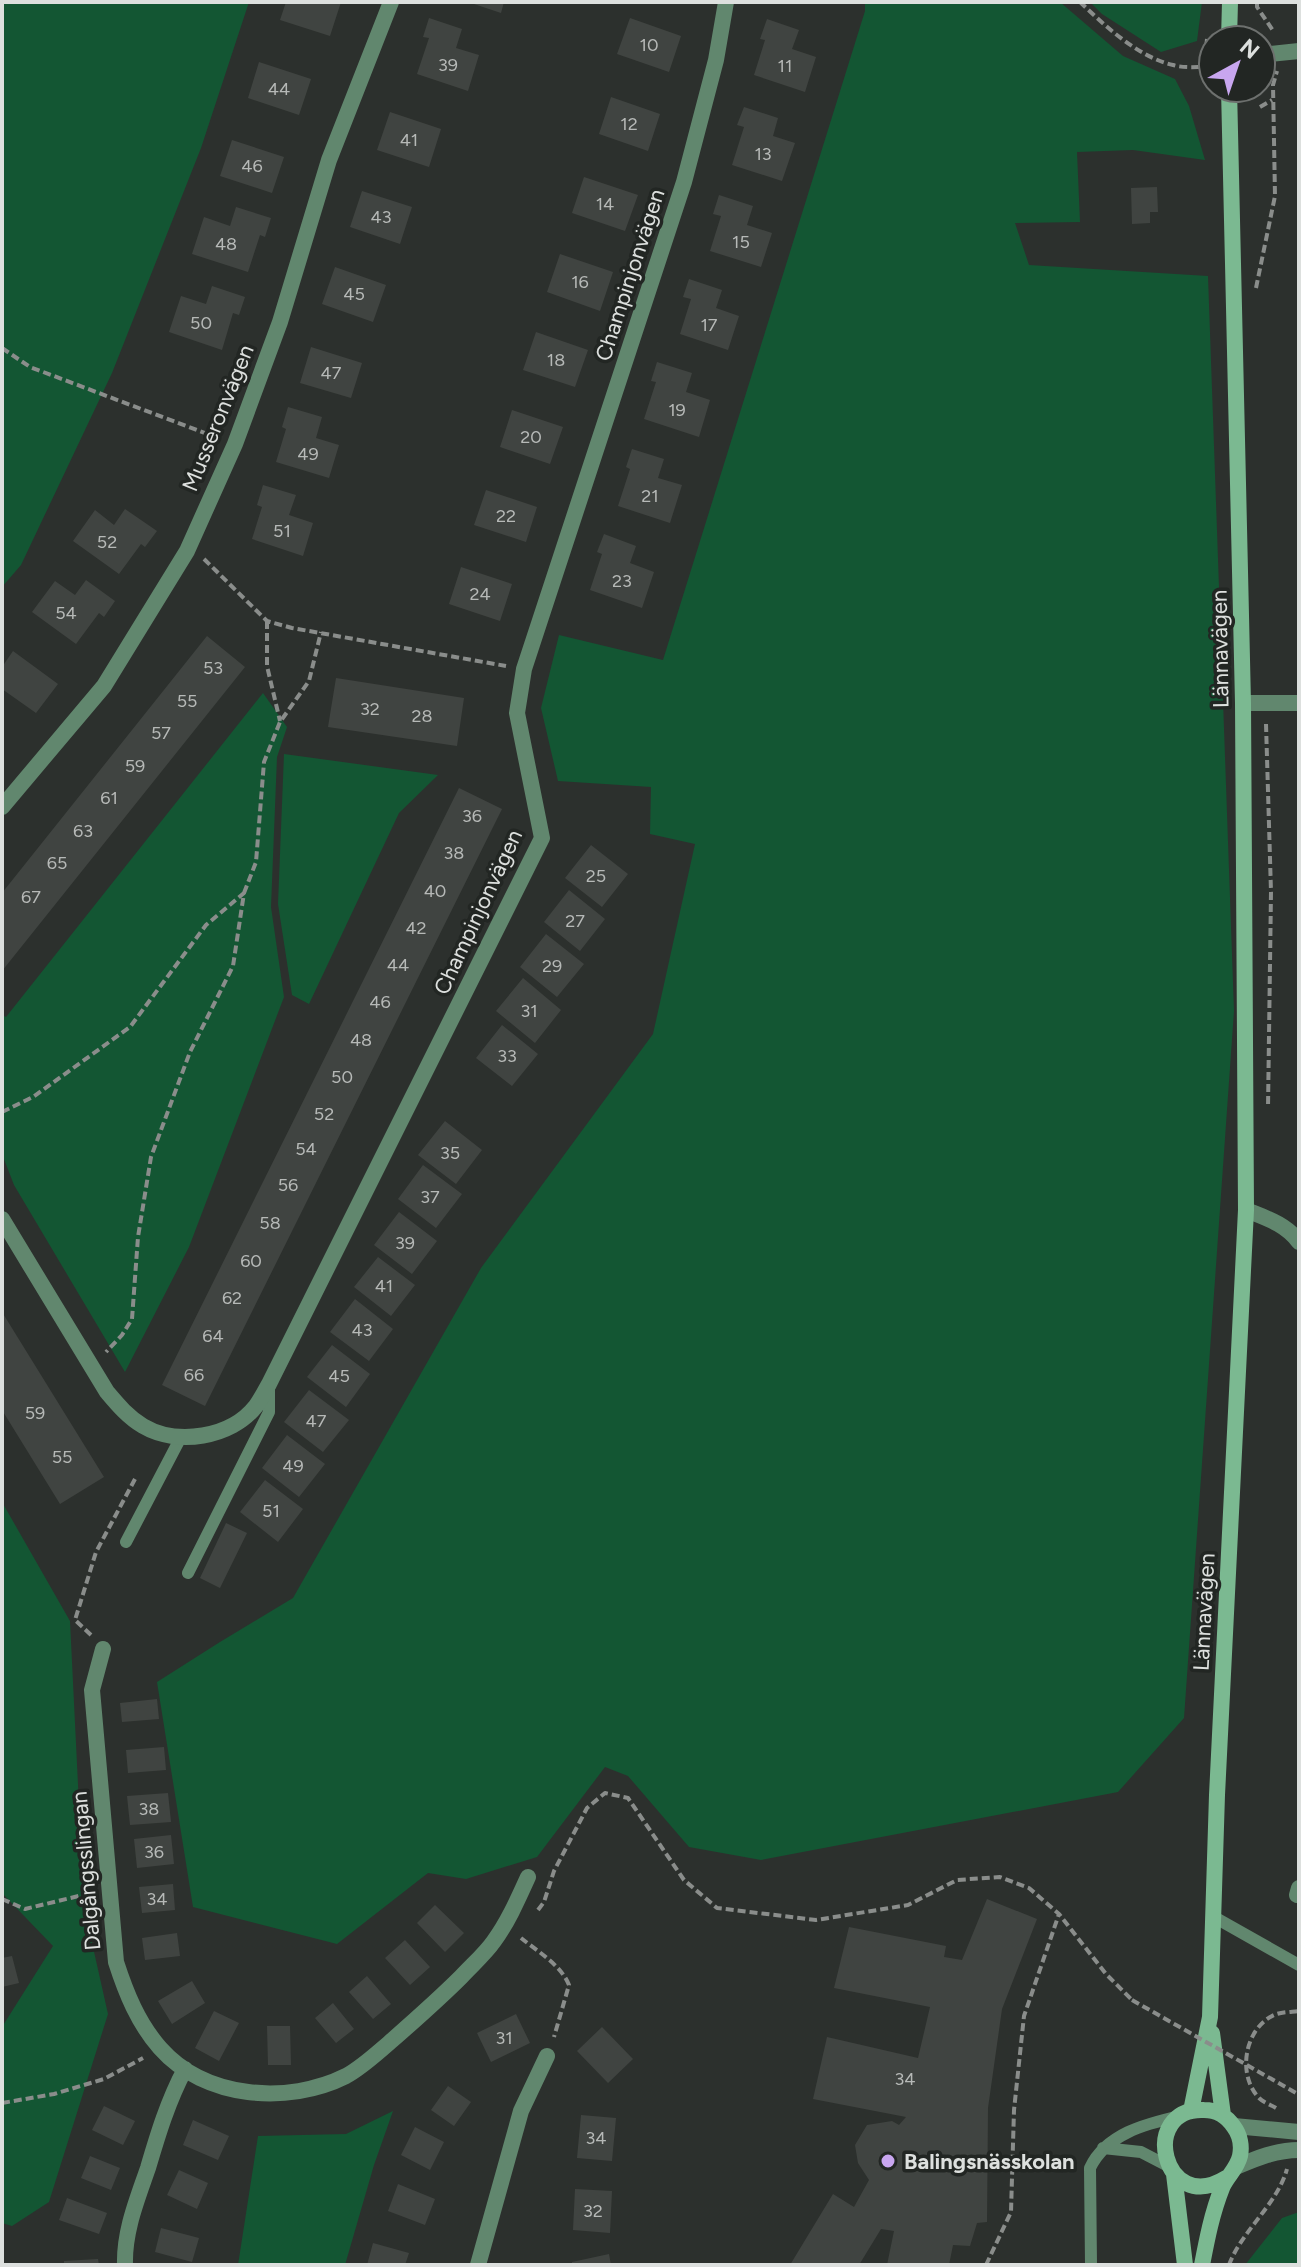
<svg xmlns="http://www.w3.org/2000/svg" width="1301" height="2267" font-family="Figtree,sans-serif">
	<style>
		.green { fill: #135633 }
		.building { fill: #404441 }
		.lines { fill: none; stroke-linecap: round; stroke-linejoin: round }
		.path { stroke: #8a8d8b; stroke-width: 4; stroke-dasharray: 8 4; stroke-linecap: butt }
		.lane { stroke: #61876e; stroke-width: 12 }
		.street { stroke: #61876e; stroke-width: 16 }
		.secondary { stroke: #7bb991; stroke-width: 16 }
		.path-bridge { stroke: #8a8d8b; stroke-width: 4; stroke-dasharray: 8 4; stroke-linecap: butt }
		.poi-dot { fill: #c8a6ef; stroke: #222623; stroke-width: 3 }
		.labels { text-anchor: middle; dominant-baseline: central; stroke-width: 7; stroke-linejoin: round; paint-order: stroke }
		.number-label { font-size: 18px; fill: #b6b9b7 }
		.street-label { font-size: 22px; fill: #dde0de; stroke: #222623 }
		.poi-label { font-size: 22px; font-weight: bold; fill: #dde0de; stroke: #222623; text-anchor: start }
	</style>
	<rect width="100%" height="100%" fill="#2c302d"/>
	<path class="green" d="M2 2H249L201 148 112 373 21 565 2 587Z
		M865 2H1060L1123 56 1175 79 1189 106 1205 160 1133 150 1077 152 1080 222 1015 223 1029 265 1208 276 1234 1011 1184 1718 1118 1792 761 1860 689 1847 628 1776 605 1767 537 1857 466 1879 428 1873 337 1944 193 1907 157 1682 220 1642 293 1598 481 1268 653 1034 695 844 650 834 651 787 558 781 541 708 559 635 663 660 865 11Z
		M1090 2H1202L1197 41 1161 52 1102 14Z
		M263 693 287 727 277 757 271 907 284 997 189 1247 125 1372 14 1185 2 1154V1015L6 1017Z
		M284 754 438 775 399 813 309 1004 292 995 278 904Z
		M2 1502 70 1621 84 1907 108 2014 49 2202 12 2226 2 2223V2027L53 1946 2 1893Z
		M393 2111 374 2165 345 2265H238L258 2136 346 2134Z
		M1299 2212V2265H1245L1282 2218Z"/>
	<path class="building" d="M286 2H341L330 36 280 20Z
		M468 2H504L501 13Z
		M429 18 462 29 456 48 479 55 468 91 417 74 429 38 423 37Z
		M630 18 681 36 669 72 617 54Z
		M767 19 799 30 792 49 816 57 805 92 754 75 765 40 760 39Z
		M259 62 311 79 299 115 248 98Z
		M611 97 660 114 648 151 599 134Z
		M744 107 778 118 773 136 795 143 782 181 732 165 744 127 737 125Z
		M390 112 441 129 429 167 377 150Z
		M232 140 284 157 272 193 220 176Z
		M584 177 638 195 625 231 572 213Z
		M1157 187 1158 212H1150V223L1132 224 1131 188Z
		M362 191 412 207 400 244 350 227Z
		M719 195 753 206 747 225 772 233 761 267 710 251 721 216 713 214Z
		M236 207 271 218 265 237 260 235 248 272 192 254 204 217 230 226Z
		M560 254 613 272 600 311 547 292Z
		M335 267 386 285 373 322 322 304Z
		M689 279 722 290 716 308 739 316 728 350 680 334 691 299 683 297Z
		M212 286 245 297 239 315 233 313 222 350 169 332 181 296 206 304Z
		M536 332 588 350 575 387 523 370Z
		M311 347 362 363 351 398 300 383Z
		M657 362 692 373 686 392 710 400 699 437 644 419 656 382 651 381Z
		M288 407 322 417 316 438 339 445 329 478 276 462 286 429 282 427Z
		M512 410 563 427 550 464 500 447Z
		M632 449 664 459 658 478 682 485 670 523 618 506 630 469 626 467Z
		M263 485 296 495 289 515 313 523 303 556 252 539 262 507 257 505Z
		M486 490 537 507 526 542 474 525Z
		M125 509 157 531 145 547 141 544 119 574 73 541 95 510 114 525Z
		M604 534 636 546 630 563 654 572 642 608 590 590 602 554 597 552Z
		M461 567 512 584 500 621 449 604Z
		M86 580 115 601 104 617 99 613 76 644 32 612 55 581 75 595Z
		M207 636 245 667 2 971V893Z
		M13 651 58 684 36 713 2 689V667Z
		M336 678 464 698 457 746 328 727Z
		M459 788 502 809 205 1406 162 1385Z
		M591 845 628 874 602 907 565 878Z
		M569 890 605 919 580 951 544 922Z
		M546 934 584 964 557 997 520 967Z
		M523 978 561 1010 535 1043 496 1011Z
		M502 1025 538 1054 512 1086 476 1058Z
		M445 1121 482 1150 456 1184 418 1155Z
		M423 1165 462 1194 436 1228 398 1199Z
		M399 1212 437 1241 412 1274 374 1245Z
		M378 1257 415 1285 391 1316 354 1287Z
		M355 1299 393 1329 369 1361 330 1332Z
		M2 1312 104 1477 60 1504 2 1410Z
		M332 1345 370 1374 346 1407 307 1377Z
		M309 1390 349 1420 323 1452 284 1422Z
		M287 1435 325 1464 299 1497 262 1468Z
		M265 1480 303 1509 278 1542 240 1512Z
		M226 1523 247 1533 220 1588 200 1578Z
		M157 1699 159 1719 122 1722 120 1703Z
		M164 1747 166 1770 128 1773 126 1750Z
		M168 1793 171 1822 130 1825 127 1796Z
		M171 1835 174 1864 137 1868 134 1839Z
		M173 1884 175 1910 142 1913 139 1887Z
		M987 1899 1037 1919 1002 2009 988 2108 987 2222 977 2223 970 2246 953 2245 949 2265H887L894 2231 881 2229 859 2265H790L833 2194 854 2207 869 2180 858 2163 855 2145 867 2125 892 2121 899 2125 906 2117 813 2099 827 2037 918 2058 930 2007 834 1988 849 1927 946 1946 944 1957 962 1960Z
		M435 1905 464 1933 445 1952 417 1923Z
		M177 1933 180 1956 145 1960 142 1938Z
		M405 1940 430 1967 410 1985 385 1958Z
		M12 1956 19 1983 2 1987V1958Z
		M367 1976 391 2004 373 2019 349 1992Z
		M192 1981 205 2003 172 2024 158 2001Z
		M333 2003 354 2029 336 2043 315 2018Z
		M214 2011 239 2023 219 2061 195 2048Z
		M516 2014 530 2043 491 2062 477 2033Z
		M267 2026H290L291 2065H268Z
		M602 2027 633 2059 608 2083 577 2051Z
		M448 2086 471 2102 454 2126 431 2110Z
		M104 2106 135 2121 123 2145 92 2130Z
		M581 2115 616 2118 612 2161 577 2158Z
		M193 2120 229 2136 218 2160 183 2145Z
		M415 2127 444 2142 430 2170 401 2155Z
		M90 2156 120 2168 111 2190 81 2178Z
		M179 2170 208 2183 197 2209 167 2195Z
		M398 2184 435 2199 425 2225 388 2211Z
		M575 2189 612 2191 610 2233 573 2230Z
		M67 2198 107 2213 99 2234 59 2220Z
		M161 2228 199 2238 192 2262 155 2252Z
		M373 2243 409 2253 405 2265H367Z
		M609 2254 611 2265H572V2262Z
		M98 2259 99 2265H64V2261Z"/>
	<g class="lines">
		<path class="path" d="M1080 2C1105 26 1138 57 1173 65 1183 68 1194 67 1204 67L1207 39
			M1257 2V7L1274 32
			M1204 67 1205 80
			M1260 107 1272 100
			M1256 288 1275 196 1273 85 1277 71
			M2 348 30 367 218 438
			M204 559 267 621 292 628 506 666
			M267 621V666L280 721
			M1266 724 1271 892 1268 1108
			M244 893 256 862 264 762 280 722 309 681 321 632
			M2 1112 33 1097 130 1027 206 925 244 893 233 966 190 1052 151 1157 138 1237 132 1319 122 1335 106 1352
			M91 1635 75 1620 96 1552 135 1479
			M2 1899 25 1909 91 1893
			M538 1910 544 1902 554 1871 587 1808 605 1793 628 1798 684 1880 717 1908 816 1920 908 1905 957 1880 1000 1877 1029 1888 1059 1914 1106 1974 1132 2000
			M521 1938C537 1951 561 1965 569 1985L554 2037
			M1298 2094H1299
			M2 2103 54 2094 104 2079 143 2058
			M1276 2108C1271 2105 1263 2102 1259 2098 1237 2075 1244 2029 1274 2015 1281 2012 1291 2012 1299 2011
			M986 2265 1011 2212 1014 2110 1024 2016 1059 1914
			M1229 2265C1242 2230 1277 2205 1287 2169"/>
		<path class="lane" d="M126 1542 181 1437
			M188 1573 269 1412V1384
			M1214 1917 1299 1965
			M1103 2148 1141 2152 1168 2166
			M1091 2265 1090 2168C1106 2134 1145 2124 1180 2116"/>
		<path class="street" d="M1261 55 1299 51
			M1243 703H1299
			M2 807 104 686 187 551 235 444 280 322 329 160 391 2
			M1246 1210C1266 1218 1286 1224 1299 1242
			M2 1219 107 1392C118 1405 128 1417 143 1426 177 1446 231 1438 256 1406 261 1399 265 1391 269 1384L542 838 517 713 524 669 684 182 716 60 726 2
			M103 1649 92 1690 116 1962C126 1993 138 2023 160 2048 205 2099 288 2105 346 2076 361 2068 376 2054 389 2043 414 2021 438 2000 461 1977 472 1965 485 1954 494 1941 508 1922 518 1899 528 1877
			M1297 1895 1299 1888
			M1234 2126 1299 2132
			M1236 2167C1257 2158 1276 2150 1299 2150
			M125 2265C124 2231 137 2200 148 2168 158 2134 168 2101 185 2069
			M478 2265 521 2111 547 2056"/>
		<path class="secondary" d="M1229 40 1230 2
			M1212 2033 1223 2115
			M1191 2111 1210 2017 1217 1795 1246 1210 1243 703 1229 88
			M1174 2174 1185 2265
			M1202 2265C1207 2239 1212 2213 1222 2188 1227 2176 1237 2169 1240 2156 1242 2146 1240 2135 1234 2127 1227 2116 1216 2110 1204 2110 1138 2107 1163 2217 1226 2178"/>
		<path class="path-bridge" d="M1132 2000 1298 2094"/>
	</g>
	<circle class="poi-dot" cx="888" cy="2161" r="8"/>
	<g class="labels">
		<g class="number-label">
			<text x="649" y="45">10</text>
			<text x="448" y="65">39</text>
			<text x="785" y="66">11</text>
			<text x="279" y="89">44</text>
			<text x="629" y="124">12</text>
			<text x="409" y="140">41</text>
			<text x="763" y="154">13</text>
			<text x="252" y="166">46</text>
			<text x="605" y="204">14</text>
			<text x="381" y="217">43</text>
			<text x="741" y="242">15</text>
			<text x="226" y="244">48</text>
			<text x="580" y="282">16</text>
			<text x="354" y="294">45</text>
			<text x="201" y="323">50</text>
			<text x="709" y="325">17</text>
			<text x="556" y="360">18</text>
			<text x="331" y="373">47</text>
			<text x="677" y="410">19</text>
			<text x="531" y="437">20</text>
			<text x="308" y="454">49</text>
			<text x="650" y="496">21</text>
			<text x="506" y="516">22</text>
			<text x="282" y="531">51</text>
			<text x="107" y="542">52</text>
			<text x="622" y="581">23</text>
			<text x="480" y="594">24</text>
			<text x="66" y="613">54</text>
			<text x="213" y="668">53</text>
			<text x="187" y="701">55</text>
			<text x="370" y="709">32</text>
			<text x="422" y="716">28</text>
			<text x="161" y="733">57</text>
			<text x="135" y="766">59</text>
			<text x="109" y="798">61</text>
			<text x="472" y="816">36</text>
			<text x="83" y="831">63</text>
			<text x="454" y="853">38</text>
			<text x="57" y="863">65</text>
			<text x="596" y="876">25</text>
			<text x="435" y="891">40</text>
			<text x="31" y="897">67</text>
			<text x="575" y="921">27</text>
			<text x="416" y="928">42</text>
			<text x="398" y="965">44</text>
			<text x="552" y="966">29</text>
			<text x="380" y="1002">46</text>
			<text x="529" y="1011">31</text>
			<text x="361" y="1040">48</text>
			<text x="507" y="1056">33</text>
			<text x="342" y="1077">50</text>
			<text x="324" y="1114">52</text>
			<text x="306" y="1149">54</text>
			<text x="450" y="1153">35</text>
			<text x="288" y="1185">56</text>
			<text x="430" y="1197">37</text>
			<text x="270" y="1223">58</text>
			<text x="405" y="1243">39</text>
			<text x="251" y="1261">60</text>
			<text x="384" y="1286">41</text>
			<text x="232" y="1298">62</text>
			<text x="362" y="1330">43</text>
			<text x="213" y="1336">64</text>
			<text x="194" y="1375">66</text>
			<text x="339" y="1376">45</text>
			<text x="35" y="1413">59</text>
			<text x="316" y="1421">47</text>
			<text x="62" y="1457">55</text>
			<text x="293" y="1466">49</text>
			<text x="271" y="1511">51</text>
			<text x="149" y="1809">38</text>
			<text x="154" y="1852">36</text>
			<text x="157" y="1899">34</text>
			<text x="504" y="2038">31</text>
			<text x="905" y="2079">34</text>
			<text x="596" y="2138">34</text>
			<text x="593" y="2211">32</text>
		</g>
		<g class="street-label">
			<text transform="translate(630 275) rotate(-72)">Champinjonvägen</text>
			<text transform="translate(218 418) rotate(-68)">Musseronvägen</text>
			<text transform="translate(1220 649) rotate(-91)">Lännavägen</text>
			<text transform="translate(478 912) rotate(-65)">Champinjonvägen</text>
			<text transform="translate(1204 1612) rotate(-87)">Lännavägen</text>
			<text transform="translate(86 1871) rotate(-95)">Dalgångsslingan</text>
		</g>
		<g class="poi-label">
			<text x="904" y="2161">Balingsnässkolan</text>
		</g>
	</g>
	<rect width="1301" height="2267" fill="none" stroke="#dde0de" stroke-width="8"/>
	<g transform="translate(1237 64) rotate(40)"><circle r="38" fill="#222623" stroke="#6d706e" stroke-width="2"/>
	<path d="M0-6L14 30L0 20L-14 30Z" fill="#c8a6ef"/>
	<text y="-12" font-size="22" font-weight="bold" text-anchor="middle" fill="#dde0de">N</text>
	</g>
</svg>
